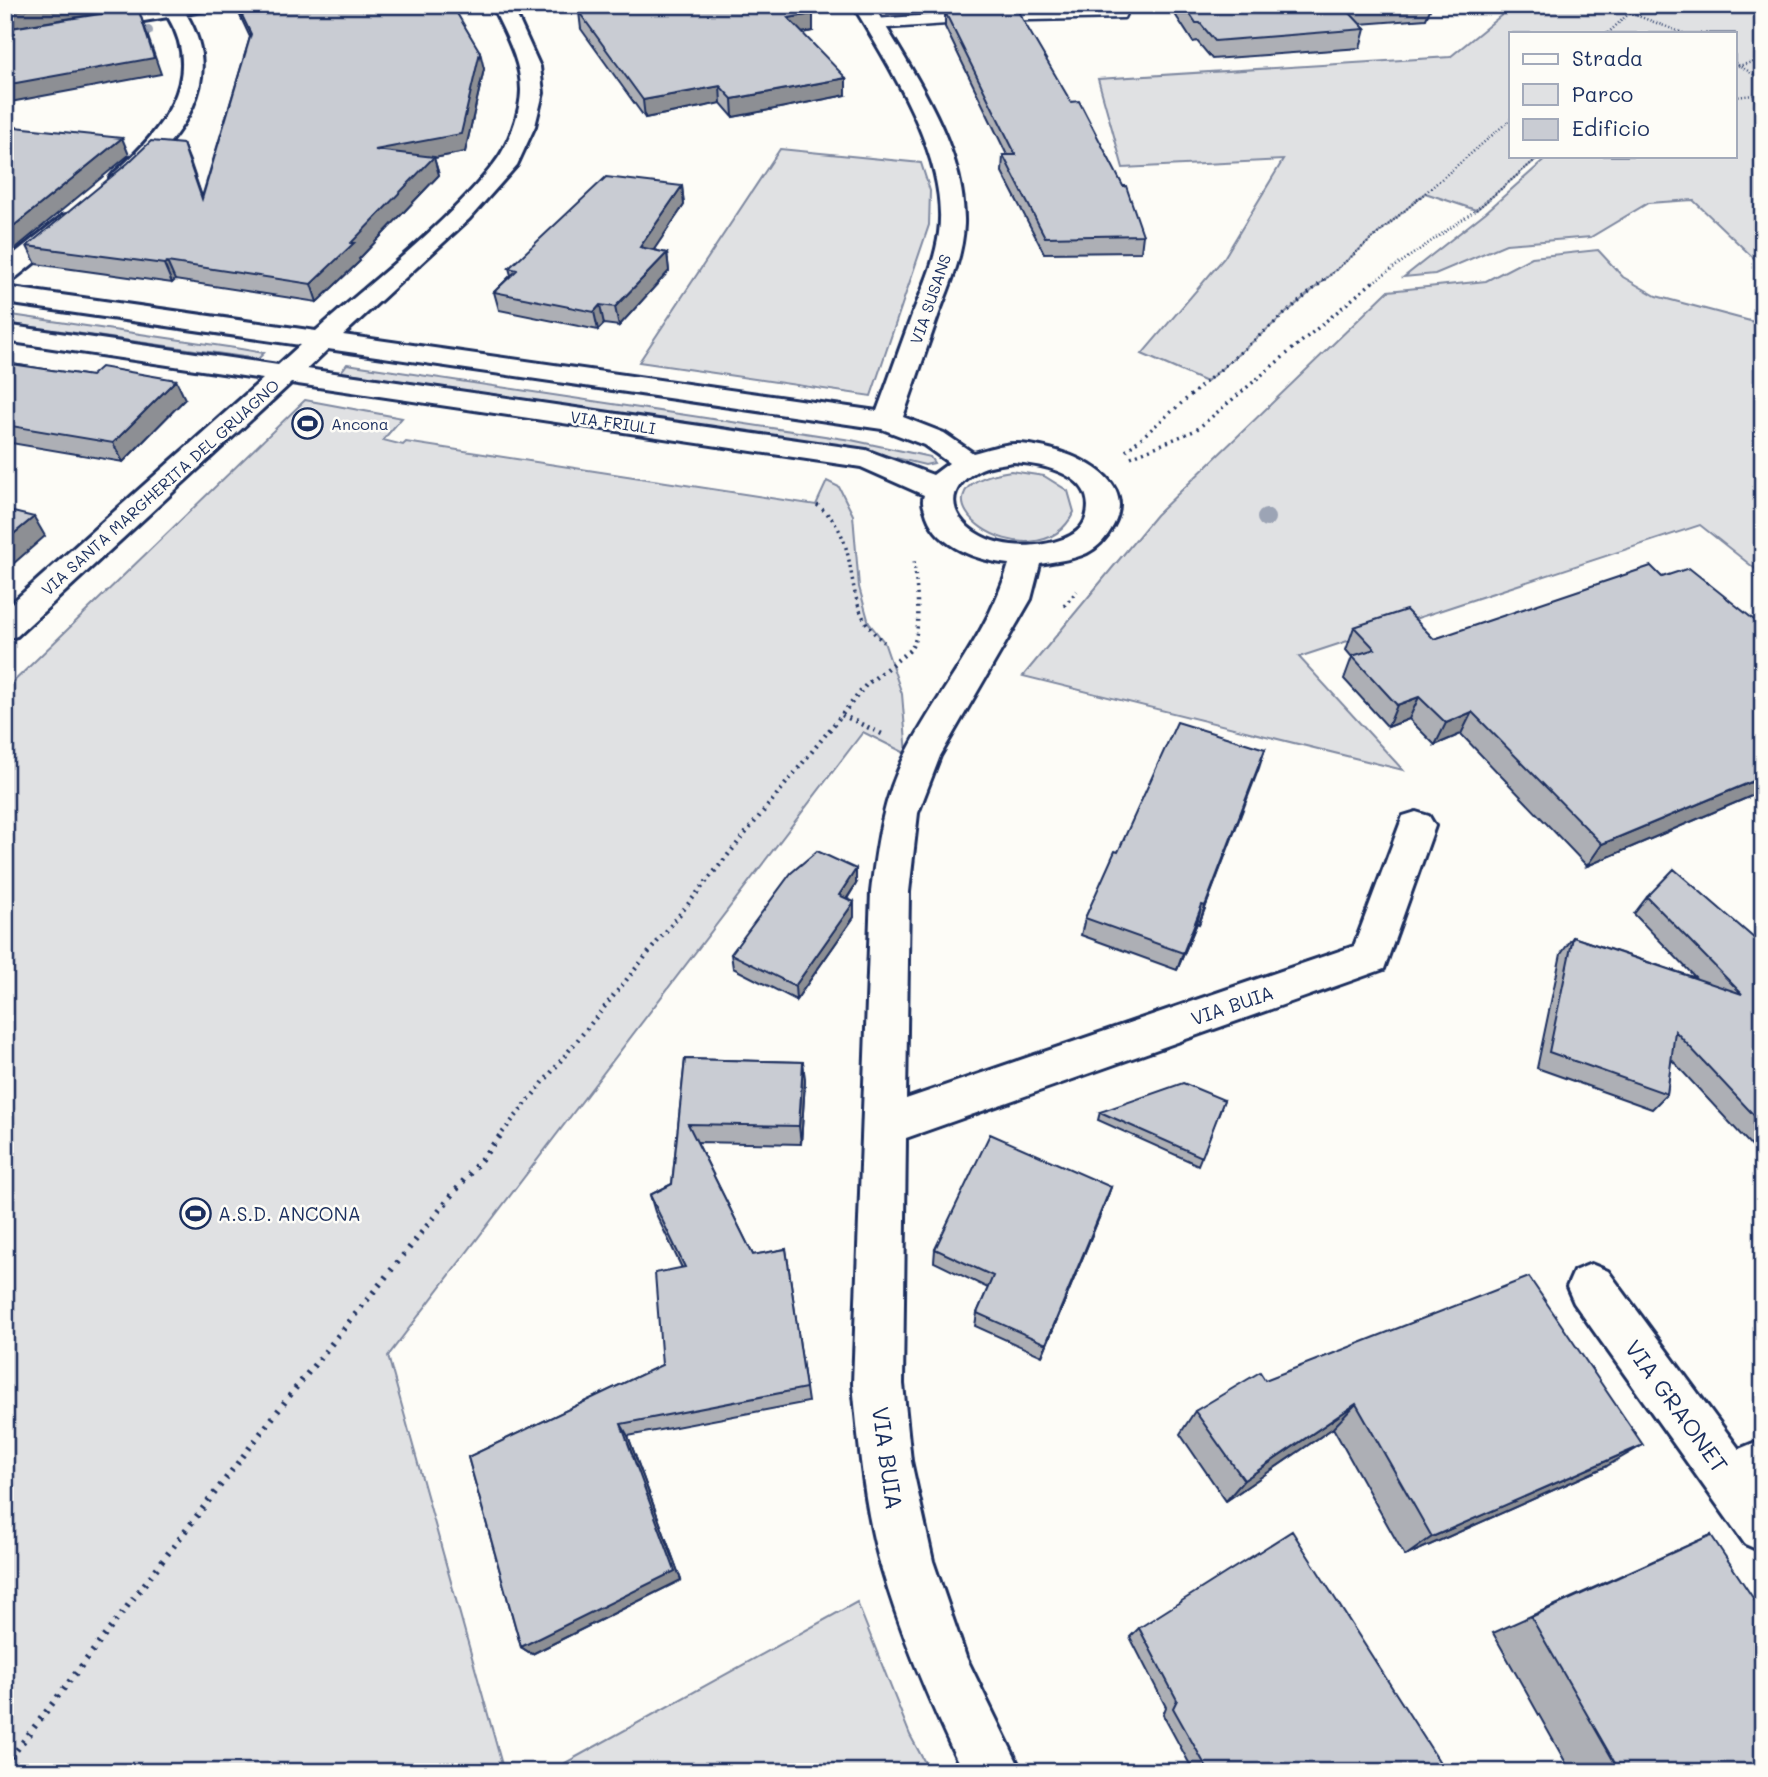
<svg xmlns="http://www.w3.org/2000/svg" width="1768" height="1777" font-family="Mali,sans-serif">
	<style>
		.green { fill: #e0e1e3; stroke: #7e88a0; stroke-width: 2 }
		.lines { fill: none; stroke-linecap: round; stroke-linejoin: round }
		.service-casing { stroke: #1b2f5e; stroke-width: 5 }
		.minor-casing { stroke: #1b2f5e; stroke-width: 6 }
		.path-far3 { stroke: #1b2f5e; stroke-width: 2.5; stroke-dasharray: 1 2.5; stroke-linecap: butt }
		.path-far2 { stroke: #1b2f5e; stroke-width: 3.5; stroke-dasharray: 2 4.5; stroke-linecap: butt }
		.path-far1 { stroke: #1b2f5e; stroke-width: 4.5; stroke-dasharray: 2 5; stroke-linecap: butt }
		.path { stroke: #1b2f5e; stroke-width: 6; stroke-dasharray: 2.5 7; stroke-linecap: butt }
		.service { fill: #fdfcf7; fill-rule: evenodd }
		.minor { fill: #fdfcf7; fill-rule: evenodd }
		.tree { fill: #9ca4b5 }
		.wall { fill: #adafb5; stroke: #1b2f5e; stroke-width: 2 }
		.shaded-wall { fill: #8d8f94; stroke: #1b2f5e; stroke-width: 2 }
		.building { fill: #c9ccd3; stroke: #1b2f5e; stroke-width: 2 }
		.labels { text-anchor: middle; dominant-baseline: central; stroke-width: 5; stroke-linejoin: round; paint-order: stroke }
		.far-street-label { font-size: 16px; fill: #1b2f5e; stroke: #fdfcf7 }
		.far-poi-label { font-size: 16px; fill: #1b2f5e; stroke: #fdfcf7; text-anchor: start }
		.street-label { font-size: 19px; fill: #1b2f5e; stroke: #fdfcf7 }
		.poi-label { font-size: 19px; fill: #1b2f5e; stroke: #fdfcf7; text-anchor: start }
		.near-street-label { font-size: 23px; fill: #1b2f5e; stroke: #fdfcf7 }
	</style>
	<rect width="100%" height="100%" fill="#fdfcf7"/>
	<filter id="ink" filterUnits="userSpaceOnUse"><feTurbulence type="fractalNoise" baseFrequency=".0143" numOctaves="2"/><feDisplacementMap in="SourceGraphic" scale="14" xChannelSelector="R" yChannelSelector="G"/><feConvolveMatrix kernelMatrix="1 2 1 2 8 2 1 2 1" color-interpolation-filters="sRGB"/></filter>
	<g filter="url(#ink)">
		<path class="green" d="M1514 5H1763V267L1693 200 1648 203 1591 237 1506 244 1435 274 1404 277 1486 212 1549 156H1735V33H1511V156H1540L1476 210 1425 193 1206 382 1142 354 1224 258 1283 160 1123 168 1098 79 1450 57Z
			M780 149 921 163 930 191 929 225 871 396 639 362Z
			M1598 250 1623 277 1656 296 1754 322 1763 331V575L1700 525 1299 657 1403 770 1023 676 1156 515 1388 291 1486 281 1532 257Z
			M5 314 235 348 264 353 258 359 5 323Z
			M347 364 851 440 930 457 934 463 925 465 854 448 341 372Z
			M305 400 402 418 383 440 403 445 406 442 816 505 827 481 839 487 853 515 859 587 869 623 884 642 902 694 907 754 863 732 388 1356 504 1772H5V690Z
			M1011 471 1044 476 1068 491 1074 512C1035 592 888 488 1011 471Z
			M857 1602 910 1735 930 1772H549Z"/>
		<g class="lines">
			<defs>
				<path id="service" d="M1118 9 1124 10 1126 14 1124 18 991 21 874 29 865 24 874 19 991 11Z"/>
				<path id="minor" d="M166 5H213L210 9 186 14C227 81 181 138 130 183H114L110 178 114 173C160 133 206 79 168 17L5 44V32Z
					M492 5H512L540 67 543 93 535 126 517 165 469 219 343 335 877 411C889 379 900 347 912 315 923 288 935 262 939 233 949 158 890 68 853 5H873C911 70 966 146 964 224 963 256 949 287 938 316 926 350 915 383 903 417L944 433 973 453C986 450 1002 444 1015 444 1053 444 1143 472 1113 526 1107 537 1099 547 1087 553 1073 560 1055 561 1040 564L1031 599 940 756 918 813 909 892 906 1099 1354 946 1403 816 1416 812 1429 816 1435 826 1384 969 906 1138 903 1384 911 1461 933 1561 966 1657 1022 1772H963C930 1704 901 1636 880 1563 864 1506 859 1444 853 1384L871 892C877 843 883 797 907 752 940 689 989 633 1009 564 979 561 938 547 927 516 925 508 921 503 924 495L861 467 291 383 17 636 5 639V609L263 379 5 341V325L278 365 300 345 5 303V287L316 331C373 280 447 224 494 164 508 147 521 112 521 90 521 60 504 32 492 5ZM328 349 882 429 924 445 949 463 933 475 866 450 307 369ZM1013 462C1043 464 1099 475 1086 518 1083 528 1073 536 1063 539 1044 546 1020 548 1000 543 961 534 932 496 977 471 987 465 1002 464 1013 462Z
					M71 214 80 216 83 221 80 226 14 279 5 282V261L62 216Z
					M1591 1264 1608 1271 1739 1449 1763 1439V1552L1745 1544 1574 1303 1567 1287 1574 1271Z"/>
			</defs>
			<use href="#service" class="service-casing"/>
			<use href="#minor" class="minor-casing"/>
			<path class="path-far3" d="M1630 13 1683 33
				M1608 33 1638 5
				M1735 63 1763 80
				M1735 67 1763 59
				M1735 97 1763 94
				M1322 282 1511 119
				M1373 282 1476 210 1540 156"/>
			<path class="path-far2" d="M1126 451 1324 280
				M1131 457 1196 430 1375 280
				M817 505C868 541 835 605 884 642
				M1064 606 1077 591
				M908 652C925 638 915 580 914 558"/>
			<path class="path-far1" d="M842 715 882 734
				M498 1138 866 685 910 650"/>
			<path class="path" d="M5 1765 294 1390 500 1136"/>
			<use href="#service" class="service"/>
			<use href="#minor" class="minor"/>
		</g>
		<g class="tree">
			<circle cx="148" cy="31" r="5"/>
			<circle cx="1266" cy="518" r="9"/>
		</g>
		<path class="wall" d="M235 5H452L484 69 465 152 434 158 439 175 359 259 360 261 317 302 175 280 172 283 36 264 27 246 183 144 202 197 250 37Z
			M591 5H804L813 31 802 33 846 95 733 117 721 103 645 118 581 29 579 12 594 9Z
			M934 5H1007V8L1143 235 1141 252 1044 253 1002 172 1003 155H1007L945 27V12H937Z
			M1169 5H1432L1426 19 1359 24 1365 29 1360 48 1212 59 1197 41 1193 42Z
			M682 186 684 205 653 250 667 253 669 271 619 326 604 324 598 330 499 310 494 292 511 275 509 268Z
			M5 363 91 376 185 399 123 462 5 442Z
			M1662 577 1763 627V791L1587 866 1461 734 1435 745 1409 719 1388 727 1344 679 1352 657 1346 650 1354 627 1434 639Z
			M1265 749 1199 924 1197 923 1177 970 1081 935 1085 918 1118 852Z
			M856 884 847 899 854 917 796 1000 733 968 731 954Z
			M1647 897 1763 946V1147L1756 1151 1671 1059 1667 1094 1652 1109 1537 1068 1561 954 1573 937 1696 978 1634 914Z
			M685 1059 803 1062 805 1081 801 1144 697 1142 753 1255 786 1249 808 1402 628 1436 681 1580 532 1654 521 1647 468 1457 662 1365 682 1268 655 1212 650 1195 672 1184Z
			M1224 1100 1198 1165 1098 1120 1100 1112Z
			M1111 1187 1106 1201 1042 1356 975 1326 977 1313 988 1288 934 1262 935 1249Z
			M1265 1380 1605 1467 1405 1556 1333 1428 1226 1501 1180 1434 1195 1411Z
			M1711 1535 1763 1772H1571L1493 1633Z
			M1139 1628 1446 1772H1194L1163 1715 1166 1707 1130 1637Z"/>
		<path class="shaded-wall" d="M47 5H138V7L5 29V12Z
			M138 8 161 74 5 103V85Z
			M813 14V31L789 35 788 18Z
			M480 52 484 69 465 152 434 158 439 175 359 259 360 261 317 302 311 284 351 243 375 150Z
			M846 78V95L733 117 732 99Z
			M720 86 721 103 645 118 643 100Z
			M122 138 129 155 5 257V233Z
			M183 144 190 161 209 217 202 199Z
			M682 186 684 205 643 266 640 247Z
			M667 253 669 271 619 326 615 307Z
			M167 262 175 280 172 283 164 264Z
			M600 305 604 324 598 330 594 312Z
			M176 380 185 399 123 462 113 443Z
			M34 517 45 536 5 571V541Z
			M1419 697 1409 719 1388 727 1397 705Z
			M1472 712 1461 734 1435 745 1446 723Z
			M1265 749 1259 768 1199 924 1205 906Z
			M1763 777V791L1587 866 1602 844Z
			M856 869V884L839 910V895Z
			M854 902V917L796 1000 795 986Z
			M1202 905 1197 923 1177 970 1183 953Z
			M803 1062 805 1081 801 1144 799 1126Z
			M1111 1187 1106 1201 1042 1356 1046 1344Z
			M1356 1404 1333 1428 1226 1501 1244 1480Z
			M621 1424 628 1436 681 1580 532 1654 521 1647Z
			M1643 1445 1605 1467 1405 1556 1432 1537Z"/>
		<path class="building" d="M5 5H47L5 12Z
			M237 5H452L480 52 461 134 375 150 434 157 351 243H354L311 284 167 262 164 264 27 246 128 163 151 141 183 144 202 199 251 34Z
			M601 5H804L813 14 788 18 846 78 732 99 720 86 643 100 579 12 603 8Z
			M1184 5H1368L1348 7 1353 12H1349L1365 29 1215 41 1200 23H1196Z
			M138 8 154 58 5 85V29Z
			M1016 8 1071 102 1079 101 1123 186H1126L1143 235 1045 237 1003 155H1016L945 12Z
			M5 126 122 138 5 233Z
			M606 177 682 186 640 247 667 253 615 307 600 305 594 312 494 292 517 270 509 268Z
			M5 363 91 376 101 367 176 380 113 443 5 425Z
			M5 510 34 517 5 541Z
			M1651 566 1662 577 1689 568 1763 627V777L1602 844 1472 712 1446 723 1419 697 1397 705 1352 656 1375 649 1354 627 1406 610 1434 639Z
			M1177 722 1265 749 1205 906 1202 905 1183 953 1085 918 1115 851 1118 852Z
			M817 851 856 869 839 895 854 902 795 986 731 954 791 873Z
			M1674 869 1763 946V1125L1675 1031 1667 1094 1549 1052 1573 937 1742 994 1647 897Z
			M685 1059 803 1062 799 1126 688 1124 753 1255 786 1249 806 1388 621 1424 675 1571 521 1647 468 1457 662 1365 655 1273 685 1267 650 1195 672 1184Z
			M1183 1083 1224 1100 1202 1157 1100 1112Z
			M990 1134 1111 1187 1046 1344 977 1313 993 1276 935 1249Z
			M1529 1277 1643 1445 1432 1537 1356 1404 1244 1480 1195 1411 1260 1372 1265 1380Z
			M1292 1531 1446 1772H1209L1173 1708 1177 1700 1139 1628Z
			M1711 1535 1763 1613V1772H1620L1531 1617Z"/>
	</g>
	<defs>
		<symbol id="stadium-ring" viewBox="-11 -11 22 22"><circle r="9.5" fill="#fdfcf7" stroke="#1b2f5e" stroke-width="1.5"/><path d="M0-5a6.5 5 0 1 0 0 10a6.5 5 0 1 0 0-10ZM-3.5-1.8h7v3.6h-7Z" fill="#1b2f5e"/></symbol>
	</defs>
	<g fill-rule="evenodd">
		<use href="#stadium-ring" x="290" y="406" width="35" height="35"/>
		<use href="#stadium-ring" x="178" y="1196" width="35" height="35"/>
	</g>
	<g class="labels">
		<g class="far-street-label">
			<text transform="translate(930 299) rotate(-71)">VIA SUSANS</text>
			<text transform="translate(613 422) rotate(8)">VIA FRIULI</text>
			<text transform="translate(160 487) rotate(-42)">VIA SANTA MARGHERITA DEL GRUAGNO</text>
		</g>
		<g class="far-poi-label">
			<text x="331" y="423">Ancona</text>
		</g>
		<g class="street-label">
			<text transform="translate(1232 1005) rotate(-19)">VIA BUIA</text>
		</g>
		<g class="poi-label">
			<text x="218" y="1213">A.S.D. ANCONA</text>
		</g>
		<g class="near-street-label">
			<text transform="translate(1677 1406) rotate(54)">VIA GRAONET</text>
			<text transform="translate(888 1458) rotate(82)">VIA BUIA</text>
		</g>
	</g>
	<rect width="1768" height="1777" fill="none" stroke="#fdfcf7" stroke-width="28"/>
	<rect x="14" y="14" width="1740" height="1749" fill="none" stroke="#1b2f5e" stroke-width="2.5" filter="url(#ink)"/>
	<rect x="1509" y="32" width="228" height="126" fill="#fdfcf7" stroke="#a3aaba" stroke-width="2"/>
	<rect x="1523" y="54" width="35" height="10" fill="#fdfcf7" stroke="#a3aaba" stroke-width="2"/>
	<text x="1572" y="66" font-size="21" fill="#1b2f5e">Strada</text>
	<rect x="1523" y="84" width="35" height="21" fill="#e0e1e3" stroke="#a3aaba" stroke-width="2"/>
	<text x="1572" y="102" font-size="21" fill="#1b2f5e">Parco</text>
	<rect x="1523" y="119" width="35" height="21" fill="#c9ccd3" stroke="#a3aaba" stroke-width="2"/>
	<text x="1572" y="136" font-size="21" fill="#1b2f5e">Edificio</text>
</svg>
